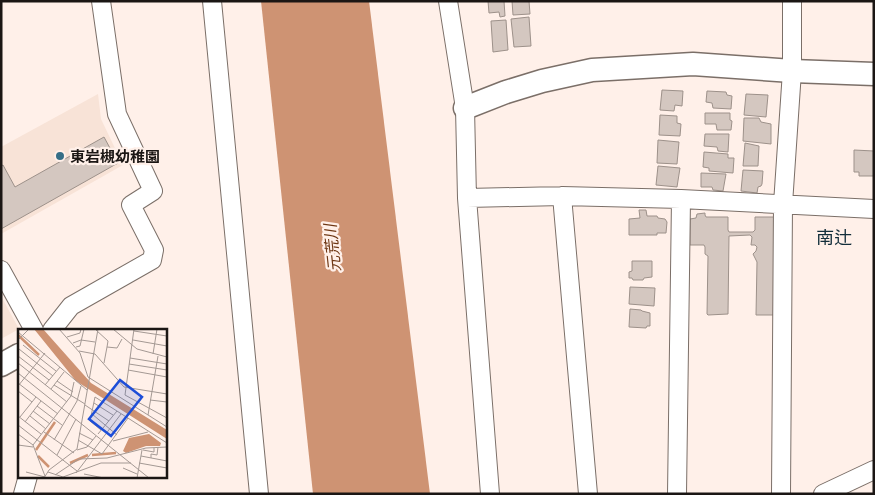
<svg xmlns="http://www.w3.org/2000/svg" width="875" height="495" font-family="'Asap Condensed','Noto Sans JP',sans-serif">
	<style>
		.built { fill: #f8e3d7 }
		.water { fill: #ce9373 }
		.building { fill: #d4c7c0; stroke: #9d918a }
		.lines { fill: none; stroke-linecap: round; stroke-linejoin: round }
		.minor-casing { stroke: #7b6f68; stroke-width: 20 }
		.tertiary-casing { stroke: #7b6f68; stroke-width: 25 }
		.minor { stroke: #fff; stroke-width: 18 }
		.tertiary { stroke: #fff; stroke-width: 22 }
		.poi-dot { fill: #356e87; stroke: #fff0e9; stroke-width: 2 }
		.labels { text-anchor: middle; dominant-baseline: central; stroke-width: 4.5; stroke-linejoin: round; paint-order: stroke }
		.poi-label { font-size: 15px; font-weight: bold; fill: #1b1614; stroke: #fff0e9; text-anchor: start }
		.water-label { font-size: 16px; font-style: italic; fill: #6e3613; stroke: #fff0e9 }
		.quarter-label { font-size: 18px; fill: #132e3b; stroke: #fff0e9 }
		.inset-river { fill: none; stroke: #ce9373; stroke-width: 2.5 }
		.inset-road { fill: none; stroke: #a49994; stroke-width: 1 }
		.view { fill: #1d4ed8; fill-opacity: 0.15; stroke: #1d4ed8; stroke-width: 2.5 }
		.inset-edge { fill: none; stroke: #1b1614; stroke-width: 2.5 }
	</style>
	<rect width="100%" height="100%" fill="#fff0e9"/>
	<path class="built" d="M98 94 101 119 123 165 1 234V147Z
		M1 296 19 329 1 339Z"/>
	<path class="water" d="M261 1H369L430 494H313Z"/>
	<path class="building" d="M488 1H504L505 16 500 17 499 12 489 13Z
		M512 1H529L530 14 513 15Z
		M529 17 531 46 514 47 511 19Z
		M506 20 508 50 493 52 491 21Z
		M662 90 683 91 682 106 675 105 674 111 660 110Z
		M707 91 726 92 727 95 732 96 731 109 713 108 712 103 706 102Z
		M746 94 768 95 766 117 744 115Z
		M705 113H730V120L732 121 731 130H717L716 124H705Z
		M660 115 677 116V123L681 124 680 136 659 135Z
		M744 118H759L761 122 771 124V144L743 141Z
		M705 134H729L728 152 718 151 717 147 704 146Z
		M104 137 118 163 1 229V166L3 165 15 187Z
		M658 140 679 142 677 164 657 163Z
		M745 143 759 146 758 166H743Z
		M854 150 874 151V176H859V172H854Z
		M704 152 728 154V158H734L733 173 709 171V168L703 167Z
		M658 166 680 168 677 187 656 185Z
		M743 170 763 171 762 184 761 186 758 187 757 193 741 191Z
		M701 173 726 174 723 191 713 190 712 187H701Z
		M639 210H646L647 216H657L658 218 665 219 667 222 666 233H657V235H629V219L640 218Z
		M705 213V215L706 217H728V230L729 232H753L755 230V217H777L775 315H756L757 262 753 254 756 251 757 247 755 245H751L752 237 750 235 729 236 728 314 708 315 707 314 708 256 705 254V247L704 245H690V219L696 218 697 214Z
		M632 261H652V277L644 278 643 280H633L632 278H629V272L632 271Z
		M630 287 655 288 654 306 629 304Z
		M630 309 641 310 642 311 650 313V326H647L646 328 629 327Z"/>
	<g class="lines">
		<defs>
			<path id="minor" d="M212 1 259 494
				M448 1 465 108 467 198 490 494
				M562 196 588 494
				M467 198 562 196 681 199 874 209
				M1 270 34 330
				M52 330 71 306 152 260 154 250 131 205 153 191 117 114 101 1
				M23 494 28 476
				M677 494 681 199
				M781 494 783 204 792 71V1
				M823 494 874 470"/>
			<path id="tertiary" d="M465 108 506 92 542 81 592 70 693 64 792 71 874 74
				M1 365 19 355"/>
		</defs>
		<use href="#minor" class="minor-casing"/>
		<use href="#tertiary" class="tertiary-casing"/>
		<use href="#minor" class="minor"/>
		<use href="#tertiary" class="tertiary"/>
	</g>
	<circle class="poi-dot" cx="60" cy="156" r="5"/>
	<g class="labels">
		<g class="poi-label">
			<text x="70" y="156">東岩槻幼稚園</text>
		</g>
		<g class="water-label">
			<text transform="translate(332 248) rotate(-96)">元荒川</text>
		</g>
		<g class="quarter-label">
			<text x="834" y="237">南辻</text>
		</g>
	</g>
	<g transform="translate(18 329)">
		<rect width="149" height="149" fill="#fff0e9"/>
		<path d="M16 0H25L73 54 149 101V110L58 52ZM131 105 143 114 142 117H128L108 124 105 122 111 109Z" fill="#ce9373"/>
		<path class="inset-river" d="M0 6 21 26M18 121 37 93M74 126 98 124M20 127 31 138M52 134 70 126"/>
		<path class="inset-road" d="M41 0 62 24 70 48 149 98M95 0 119 20 149 28M116 0 107 66 149 89M78 1 90 12 89 18M116 2 149 7M0 3 69 61M49 8 62 4 63 0M0 11 11 0M115 11 149 17M55 14 63 11 77 13M5 16 38 42M58 18 62 17 66 0M1 20 35 47M61 22 77 25 106 58 149 65M135 25 139 0M0 27 31 51M112 29 149 35M0 34 49 73M86 34 89 18 99 19 104 10M111 35 149 41M110 41 149 48M0 44 131 149M39 52 55 63M0 54 40 85M27 56 42 38M36 56 67 75M0 57 27 24M33 60 46 43M0 62 14 73M132 71 149 73M76 74 95 86M67 76 91 92M19 77 44 96M15 82 32 95M74 85 99 106M130 86 140 27M0 87 23 105M12 87 28 100M2 88 18 68M7 93 23 72M0 96 59 142M83 101 72 92 77 68 149 114M26 103 56 124M61 104 75 111M0 105 15 116M80 105 99 82M36 111 59 72 63 57M60 111 84 125 110 89M95 112 130 103M0 116 15 118M59 121 69 118 78 107M125 121 136 123V119M39 126 58 90M123 127 149 132M133 129V125L139 126 140 118M121 134 149 139M105 139 119 145M8 143 27 148M30 143 45 148 83 134H113M58 144 103 85M66 145 86 149M37 146 61 130 89 129 128 119 149 118M27 147 15 116 53 67 56 53M26 149 31 141 59 120 80 0M119 149 124 121"/>
		<path class="view" d="M102 51 124 68 93 107 71 90Z"/>
		<rect width="149" height="149" class="inset-edge"/>
	</g>
	<rect width="875" height="495" fill="none" stroke="#1b1614" stroke-width="5"/>
</svg>
